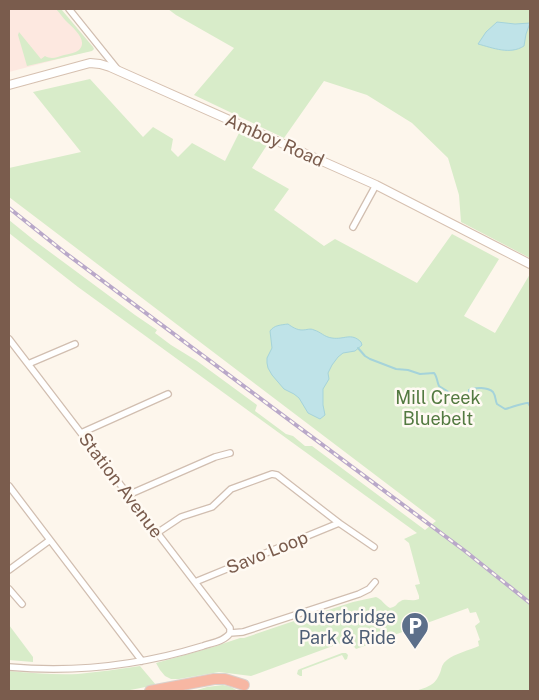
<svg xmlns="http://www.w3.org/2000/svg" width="539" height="700" font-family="'Public Sans',sans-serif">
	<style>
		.commercial { fill: #fde8e0 }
		.green { fill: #d8ecc9 }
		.water { fill: #bfe3e8; stroke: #a5d3da }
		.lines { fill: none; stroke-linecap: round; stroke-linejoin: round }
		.stream { stroke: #a5d3da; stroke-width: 2 }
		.street-casing { stroke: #d1beb0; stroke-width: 8 }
		.secondary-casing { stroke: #d6c0b0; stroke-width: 10 }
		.highway-casing { stroke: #dad1cd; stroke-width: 12 }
		.street { stroke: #fff; stroke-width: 5.5 }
		.secondary { stroke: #fff; stroke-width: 8 }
		.highway { stroke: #f7b7a3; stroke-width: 10 }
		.rail-casing { stroke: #b9a8c9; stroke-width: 4 }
		.rail { stroke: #fffaf3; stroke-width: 2; stroke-dasharray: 5.5; stroke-linecap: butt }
		.labels { text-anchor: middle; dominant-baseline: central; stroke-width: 5; stroke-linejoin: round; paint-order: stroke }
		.street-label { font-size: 18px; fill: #7a5c4d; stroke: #fffaf3 }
		.park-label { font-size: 18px; fill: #537a41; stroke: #fffaf3 }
		.service-label { font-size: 18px; fill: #4e5e75; stroke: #fffaf3; text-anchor: end }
	</style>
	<rect width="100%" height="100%" fill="#fdf6ec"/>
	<path class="commercial" d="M9 9H61L93 47V50L9 72Z"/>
	<path class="green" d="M56 9H61L93 47 94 49 92 51 27 66 18 35 19 32 41 59 45 56C52 60 57 57 64 55 69 54 75 53 79 50 89 40 72 27 66 21 63 18 60 13 56 9Z
		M168 9H530V258L461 222 459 195 448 158 412 123 367 95 324 81 284 138 194 95 234 48 176 15Z
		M90 79 143 137 153 127 173 139 171 150 178 157 192 143 225 161 239 133 267 145 252 168 289 189 274 210 324 246 335 239 417 283 452 234 499 259 464 316 495 333 530 274V691H416C430 686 436 685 441 670 442 666 443 663 447 660 454 654 470 650 479 646L478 641 480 640 475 626 480 622 476 612 470 613 468 608 356 649C352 644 348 642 341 643L251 676 219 672 179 679H171L165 676 160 670 156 663 210 648 240 638H244L288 623 353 602 376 597C382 599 384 605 390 608 398 606 395 604 401 601 405 598 412 602 419 599V596L415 585 420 584 409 543 404 539 417 533 78 287 9 233V220L35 241 135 315 157 330 155 333 171 345 197 361 257 405 255 411 286 434 293 436 305 446H312L425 530 436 521 9 197V168L81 152 33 92Z
		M9 625 33 657V662L9 660Z
		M342 653H346L348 655 347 659 345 660 342 655 302 670V676H300L297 674 298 670 300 669Z
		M140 666 156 685 125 691H9V671C32 673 55 675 78 674 99 672 119 669 140 666Z
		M223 685 231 687 238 691H194L207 687Z"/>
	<path class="water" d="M497 22 515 24 530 23 526 34 524 46C510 55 493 48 478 44L486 32Z
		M288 324C292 327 297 330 302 330 307 330 310 328 314 330 321 332 324 337 332 338 344 340 351 332 361 342L362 345 355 351 343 353 338 357 332 365 328 373 329 379 323 389V405L325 415 320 419 308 413 299 398 294 394 284 389 272 375 268 368 267 363V358L272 348 270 331C274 325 281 325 288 324Z"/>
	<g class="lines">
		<path class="stream" d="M358 348 365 356 370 359 396 369 408 370 420 374 434 373C437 376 437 382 439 386L460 399 465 400 468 399 469 397V390C475 387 488 387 493 392 496 396 495 400 497 404L505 409C510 408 525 402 528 403 529 404 529 405 530 406"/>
		<defs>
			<path id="street" d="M69 9 118 70
				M353 227 376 185
				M9 339 227 624 230 628V633
				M28 364 75 344
				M81 433 168 394
				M9 486 142 661
				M128 495 215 457 230 453
				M157 533 181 517 212 507 231 489 272 474 277 475 339 523 374 547
				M9 570 50 540
				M195 582 339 523
				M9 589 22 604
				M230 633 243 632 359 594 369 589 375 582
				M9 667C74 673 141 665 203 646 212 643 225 641 230 633"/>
			<path id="secondary" d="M9 85 90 63 100 64 110 67 376 185 530 264"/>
			<path id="highway" d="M150 691 214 679H225L244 685"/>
		</defs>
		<use href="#street" class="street-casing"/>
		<use href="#secondary" class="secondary-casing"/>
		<use href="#highway" class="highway-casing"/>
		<use href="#street" class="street"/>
		<use href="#secondary" class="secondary"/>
		<use href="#highway" class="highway"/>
		<defs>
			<path id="rail" d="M9 208 64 252 465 551 530 603"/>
		</defs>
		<use href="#rail" class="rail-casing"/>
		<use href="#rail" class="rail"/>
	</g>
	<defs>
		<symbol id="parking-pin" viewBox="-11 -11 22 30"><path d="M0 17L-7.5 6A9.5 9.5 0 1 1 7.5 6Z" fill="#5c6f8a" stroke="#fffaf3"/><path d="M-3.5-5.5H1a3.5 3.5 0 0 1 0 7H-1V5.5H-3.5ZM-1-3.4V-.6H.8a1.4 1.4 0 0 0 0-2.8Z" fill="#fff"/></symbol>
	</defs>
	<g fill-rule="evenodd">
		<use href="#parking-pin" x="399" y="610" width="32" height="43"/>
	</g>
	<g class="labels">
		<g class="street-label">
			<text transform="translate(275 140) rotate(24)">Amboy Road</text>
			<text transform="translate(121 485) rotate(53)">Station Avenue</text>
			<text transform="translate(267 552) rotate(-22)">Savo Loop</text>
		</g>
		<g class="park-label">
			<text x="438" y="397">Mill Creek<tspan x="438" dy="21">Bluebelt</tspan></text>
		</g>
		<g class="service-label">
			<text x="396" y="616">Outerbridge<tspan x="396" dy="21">Park &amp; Ride</tspan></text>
		</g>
	</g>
	<rect width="539" height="700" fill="none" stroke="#7a5c4d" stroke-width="20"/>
</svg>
